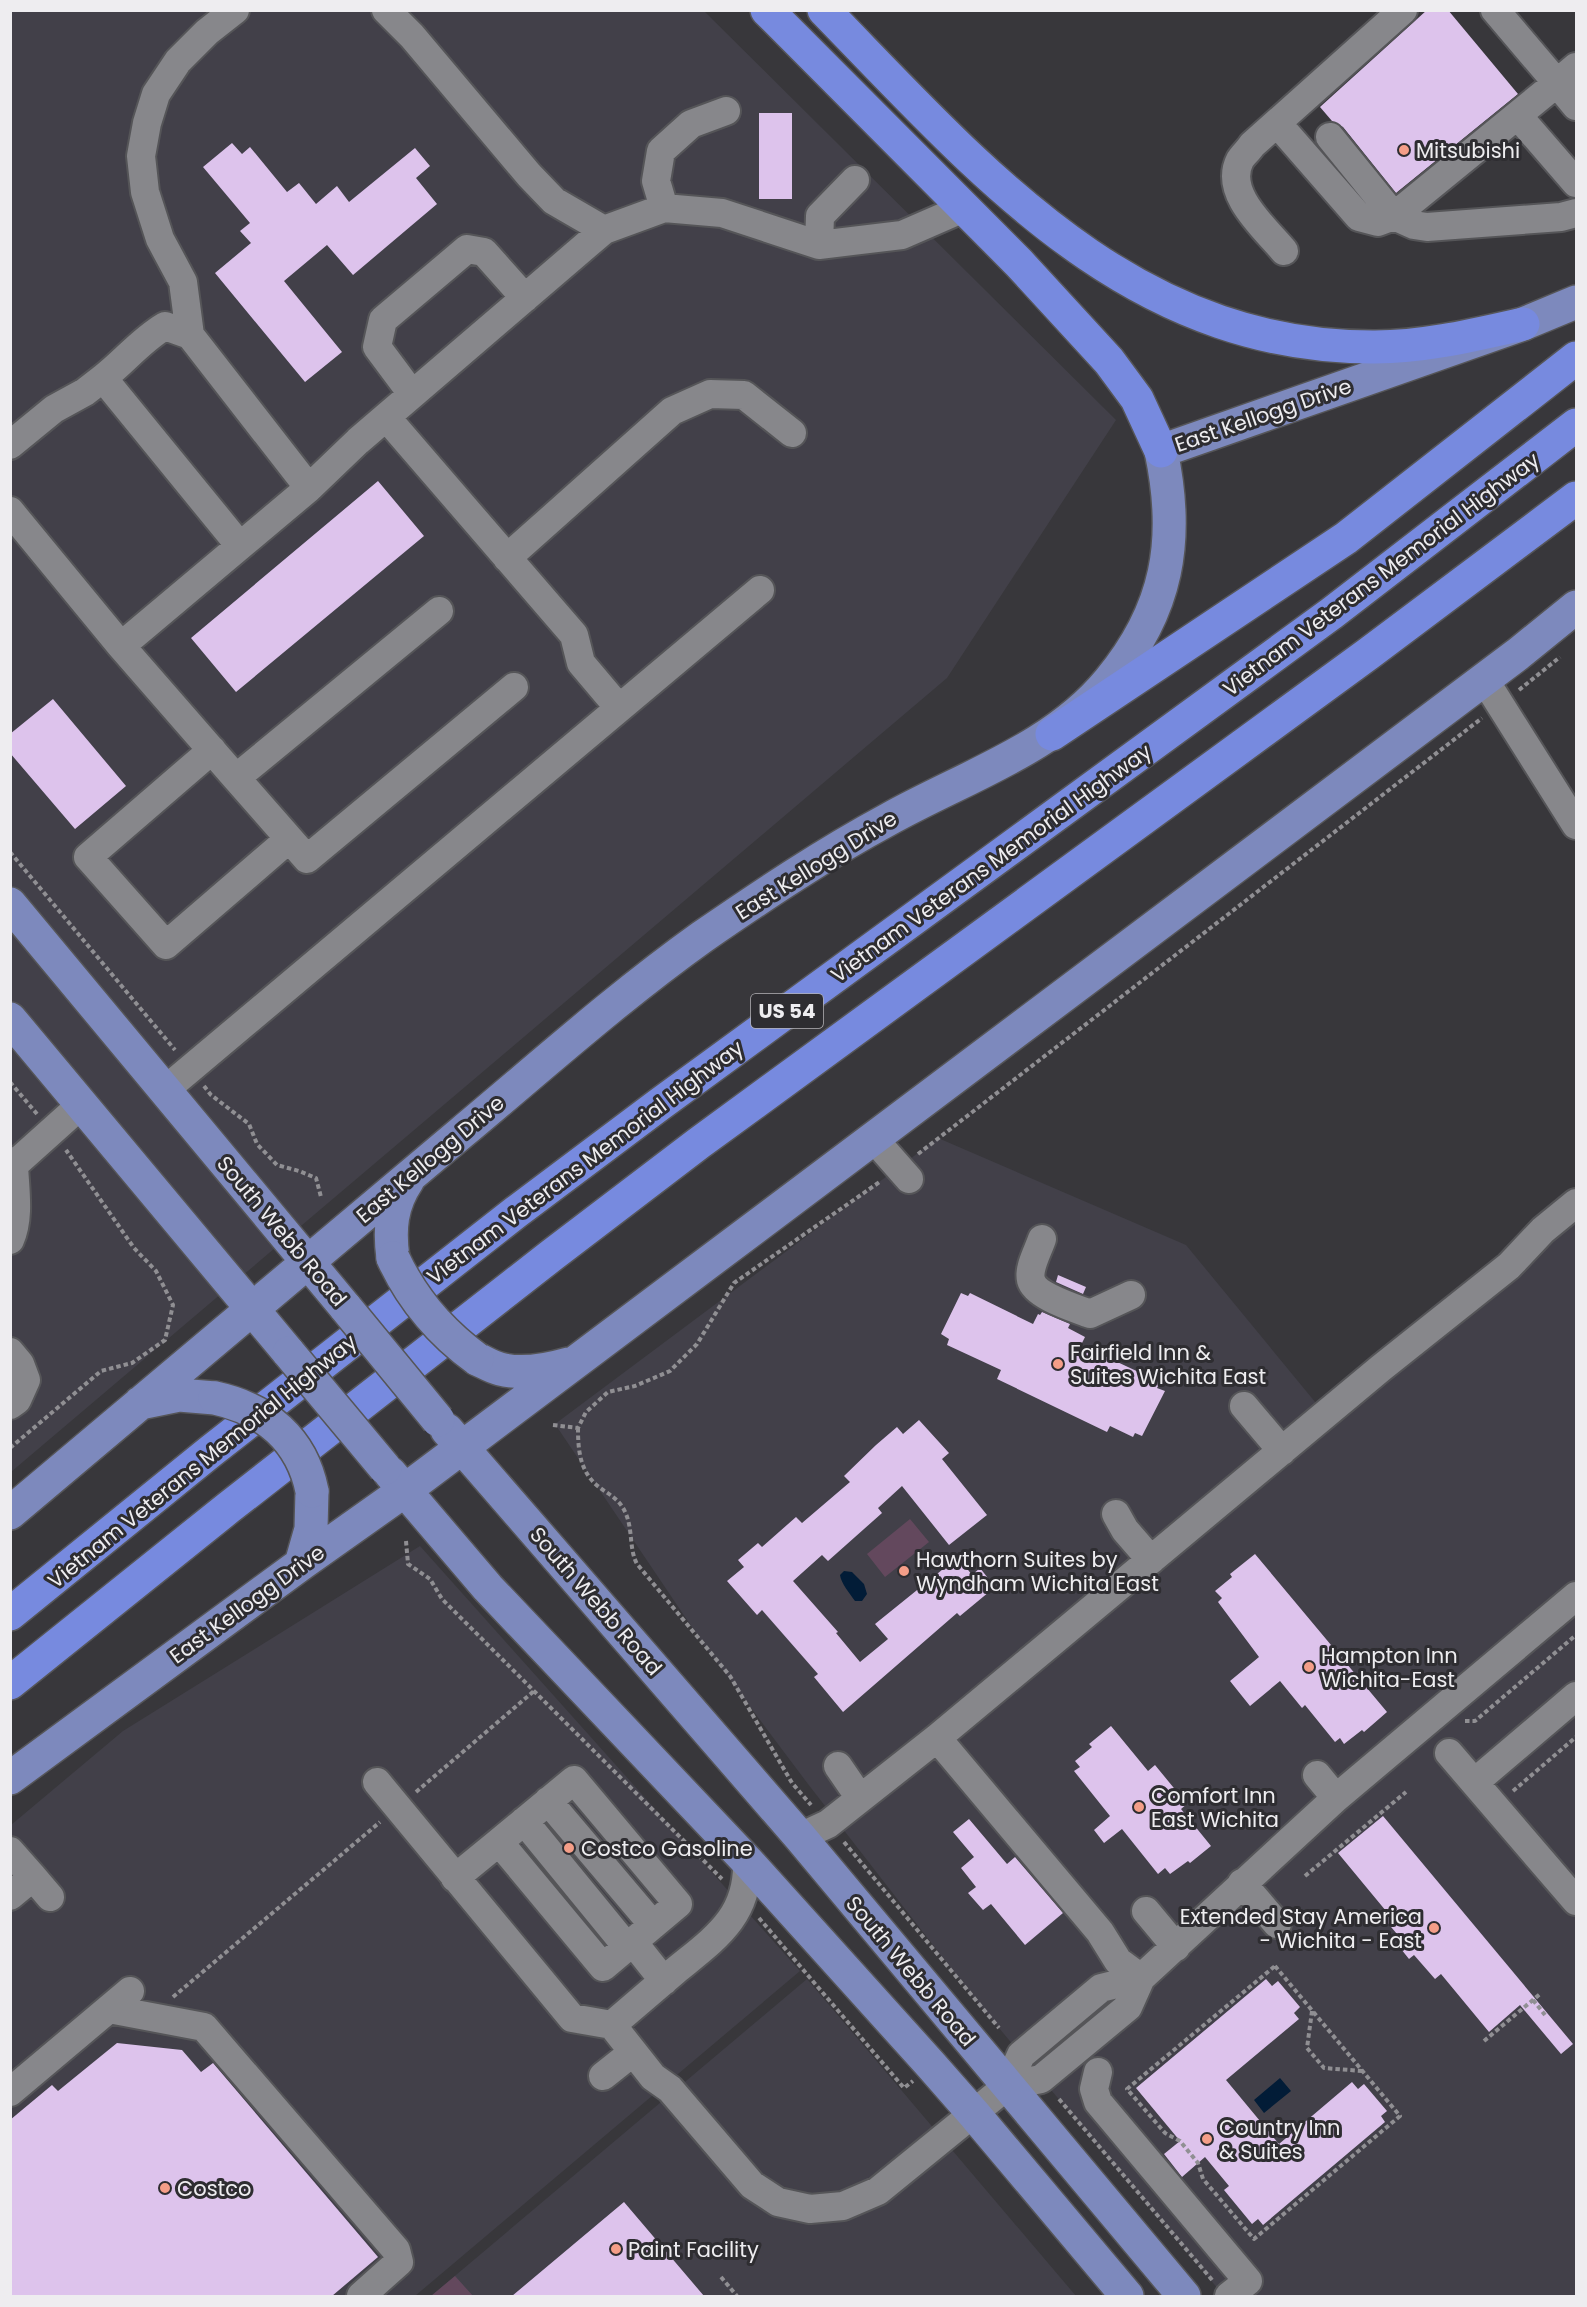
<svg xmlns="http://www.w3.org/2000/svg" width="1587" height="2307" font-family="Poppins,sans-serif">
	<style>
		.built { fill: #424049 }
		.green { fill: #63485d }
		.water { fill: #021c37 }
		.building { fill: #ddc3ec }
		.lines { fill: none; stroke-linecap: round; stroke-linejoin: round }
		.minor-casing { stroke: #555558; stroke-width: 32 }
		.major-casing { stroke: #555558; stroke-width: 36 }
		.highway-casing { stroke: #555558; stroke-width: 36 }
		.path { stroke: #908f93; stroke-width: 4; stroke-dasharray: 4.5 3; stroke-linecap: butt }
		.minor { stroke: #87878b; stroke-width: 28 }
		.major { stroke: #7d89bd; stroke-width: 33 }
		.highway { stroke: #778adf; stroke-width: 33 }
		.major-bridge-casing { stroke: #555558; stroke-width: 36; stroke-linecap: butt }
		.major-bridge { stroke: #7d89bd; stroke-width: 33 }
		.poi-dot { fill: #f49e88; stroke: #2e2d31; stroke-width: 2 }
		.labels { text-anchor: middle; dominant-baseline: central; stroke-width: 6; stroke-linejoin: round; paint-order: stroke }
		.shield { fill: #2e2d31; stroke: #b4b3b7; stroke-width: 1.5 }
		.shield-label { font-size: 20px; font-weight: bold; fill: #eeedf0 }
		.poi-label { font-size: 21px; fill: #eeedf0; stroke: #2e2d31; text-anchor: start }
		.street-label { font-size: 21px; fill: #eeedf0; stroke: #2e2d31 }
	</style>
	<rect width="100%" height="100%" fill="#38373b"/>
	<path class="built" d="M11 11H704L1116 420 947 678 11 1472Z
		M938 1138 1186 1245 1325 1414 1576 1204V2296H1224L978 2003 808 1784 706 1648 555 1424Z
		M420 1546 800 1971 415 2296H11V1825L123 1731Z
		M807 1979 1076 2296H431Z"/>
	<path class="green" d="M910 1519 929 1542 885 1577 867 1554Z
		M455 2276 473 2296H431Z"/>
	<path class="water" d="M844 1571 852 1572 864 1584 867 1594 862 1601H855C850 1594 841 1583 840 1575Z
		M1280 2078 1291 2091 1264 2113 1254 2100Z"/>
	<path class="building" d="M1427 10H1448L1518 94 1396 193 1343 127 1332 121 1320 107Z
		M759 113H792V199H759Z
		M232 143 242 154 250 147 287 192 299 183 316 204 337 186 349 202 415 148 430 166 416 178 437 204 353 275 327 245 284 281 342 352 305 382 215 273 251 243 240 231 250 223 203 167Z
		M378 481 424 536 236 692 191 638Z
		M53 699 126 786 75 829 10 753V734Z
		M1058 1275 1086 1287 1083 1294 1056 1282Z
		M961 1293 968 1296 970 1293 1033 1324 1038 1314 1040 1315 1042 1312 1070 1324 1068 1328 1085 1337 1081 1345 1160 1382 1157 1388 1165 1391 1142 1436 1135 1433 1133 1437 1110 1426 1107 1432 997 1379 1001 1370 947 1345 949 1339 941 1334Z
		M919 1420 949 1453 942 1459 987 1515 949 1545 902 1486 878 1508 882 1513 828 1561 822 1555 793 1581 838 1632 836 1633 860 1662 888 1639 875 1624 958 1557 972 1575 980 1568 995 1587 960 1616 957 1613 843 1712 814 1677 818 1674 762 1610 757 1615 727 1581 744 1567 738 1560 758 1543 762 1547 796 1517 802 1523 850 1482 844 1476 876 1445 897 1427 903 1434Z
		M1255 1554 1387 1712 1364 1732 1362 1730 1344 1744 1340 1738 1335 1742 1305 1705 1302 1708 1280 1681 1250 1706 1230 1681 1259 1657 1218 1602 1222 1598 1215 1591 1232 1577 1230 1574Z
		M1111 1726 1148 1771 1155 1765 1187 1804 1181 1809 1211 1846 1190 1863 1188 1861 1170 1874 1165 1868 1158 1874 1122 1829 1104 1843 1094 1830 1110 1816 1074 1771 1080 1767 1075 1761 1092 1747 1089 1744Z
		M1383 1816 1573 2044 1561 2054 1520 2005 1489 2032 1441 1974 1435 1979 1414 1955 1409 1959 1397 1944 1402 1940 1381 1915 1386 1911 1338 1853Z
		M969 1819 1007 1864 1015 1857 1063 1913 1025 1945 991 1904 983 1910 968 1893 976 1887 961 1868 974 1857 953 1832Z
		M1266 1979 1272 1986 1278 1981 1300 2007 1294 2013 1299 2019 1226 2080 1279 2144 1352 2082 1358 2089 1364 2084 1387 2111 1381 2116 1385 2122 1263 2225 1258 2219 1252 2224 1224 2190 1229 2186 1205 2157 1182 2177 1164 2154 1180 2141 1136 2088Z
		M117 2043 182 2050 201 2072 213 2063 378 2257 332 2296H10V2120L52 2085 58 2091Z
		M624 2202 704 2296H512Z"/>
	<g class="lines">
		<defs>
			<path id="minor" d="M235 10 207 32 178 61 156 94 147 123 141 156 145 192 160 239 183 282 190 335 309 488
				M386 10 412 36 529 175 554 201 604 230
				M1495 10 1557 83 1576 67
				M1518 116 1576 183
				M1277 123 1359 217 1378 222 1394 216 1557 83 1576 106
				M1330 137 1394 216 1414 225 1427 227 1561 217 1576 213
				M664 208 656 181 661 151 691 124 726 111
				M819 245 820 216 855 180
				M1284 251C1265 228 1223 193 1240 160 1243 155 1249 150 1252 145L1403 10
				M190 335 165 326C141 340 125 361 103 378L240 546
				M412 394 377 347 383 320 467 249 484 252 525 298
				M386 417 574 635 581 663 619 708
				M10 445 54 409 85 392 103 378
				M10 511 121 646 309 488 358 441 604 230 664 208 722 213 819 245 902 235 964 208
				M507 558 672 411 710 394 744 395 792 433
				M121 646 236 778 439 611
				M1484 679 1576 825
				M212 750 88 857 166 945 289 839
				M236 778 307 859 514 687
				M165 1090 760 590
				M873 1138 909 1179
				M10 1161 14 1165C15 1189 20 1218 10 1240
				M14 1165 82 1104
				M1042 1239C1038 1251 1028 1268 1031 1280 1035 1296 1075 1308 1090 1314L1131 1295
				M10 1352 20 1364 26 1380 17 1400 10 1405
				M1244 1406 1282 1451
				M1116 1514 1125 1530 1151 1560
				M937 1738 1100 1932 1118 1961 1141 1978
				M1449 1753 1576 1901
				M838 1766 860 1798
				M1317 1775 1336 1798
				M377 1782 572 2018 612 2025 653 2077 670 2089 752 2185 778 2202 810 2209 843 2206 878 2191 1007 2086 1021 2055 1101 1988 1141 1978 1336 1798 1576 1596
				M1475 1782 1576 1696
				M548 1801 653 1925
				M524 1821 627 1947
				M800 1837 828 1824 937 1738 1381 1368 1509 1266 1543 1230 1576 1203
				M10 1851 33 1877 10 1896
				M33 1877 50 1897
				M455 1878 499 1842 603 1967 678 1904 574 1780 499 1842
				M1242 1883 1277 1924
				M1146 1911 1176 1947
				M633 1942 664 1981
				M109 2009 204 2027 396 2250 399 2262 361 2296
				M612 2025C633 2007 654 1989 675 1971 714 1939 749 1917 747 1861
				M1098 2072 1094 2089 1098 2102 1248 2281 1229 2296
				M603 2076 632 2053
				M1007 2086 1041 2079 1128 2007 1141 1978
				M10 2092 130 1991"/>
			<path id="major" d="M10 904 346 1308
				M10 1019 289 1353
				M393 1258C389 1229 391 1205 408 1180
				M477 1359C484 1362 492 1367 500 1369 522 1375 547 1370 568 1364
				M140 1403 179 1395 215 1398
				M447 1430 800 1837 1184 2296
				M390 1473 488 1588 747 1861 931 2065 974 2114 1127 2296
				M10 1513C160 1386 310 1259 461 1133 540 1067 618 997 702 937 763 895 824 854 889 819 964 777 1053 749 1109 681 1168 610 1180 540 1161 451L1523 324 1576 302
				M301 1564 311 1529 312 1491
				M10 1778 301 1564 404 1491 1518 654 1576 607"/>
			<path id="highway" d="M767 10 1019 263 1109 361 1137 399 1161 451
				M824 10C981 171 1130 348 1375 347 1425 347 1474 335 1523 324
				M1052 734 1346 538 1576 358
				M10 1614 211 1451 516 1212 660 1104 1332 613 1576 425
				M10 1683 228 1508 552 1255 699 1143 1368 654 1576 498"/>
		</defs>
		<use href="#minor" class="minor-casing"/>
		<use href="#major" class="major-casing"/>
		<use href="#highway" class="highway-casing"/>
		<path class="path" d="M1519 690 1560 657
			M10 852 175 1050
			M10 1082 37 1114
			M204 1086 211 1095 249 1124 257 1144 277 1165 299 1171 316 1178 321 1197
			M918 1154 1482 718
			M553 1425 578 1428 586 1412 608 1392 635 1386 670 1371 697 1344 734 1283 881 1181
			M578 1428C578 1445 579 1464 590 1478 601 1493 618 1494 626 1514 633 1531 629 1549 637 1564L730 1676 792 1783 811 1805
			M10 1448 101 1371 132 1363 165 1340 173 1305 156 1271 134 1248 66 1150
			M406 1541 408 1564 430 1579 442 1599 722 1879
			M1465 1721H1475L1576 1635
			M1513 1791 1576 1737
			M416 1792 534 1691
			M844 1842 999 2028
			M1305 1876 1406 1792
			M759 1918 904 2088 913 2081
			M1275 1966 1400 2116 1254 2239 1203 2179 1198 2163 1180 2141 1165 2133 1127 2089Z
			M173 1997 380 1822
			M1533 2000 1545 2015
			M1312 2011 1307 2048 1324 2068 1362 2071
			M1484 2041 1540 1994
			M1059 2099 1213 2281
			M721 2277 737 2296"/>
		<use href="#minor" class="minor"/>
		<use href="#major" class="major"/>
		<use href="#highway" class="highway"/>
		<defs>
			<path id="major-bridge" d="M393 1258C412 1299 440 1332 477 1359
				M346 1308 438 1420
				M289 1353 385 1468
				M215 1398C266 1409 302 1440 312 1491"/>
		</defs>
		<use href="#major-bridge" class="major-bridge-casing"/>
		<use href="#major-bridge" class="major-bridge"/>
	</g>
	<g class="poi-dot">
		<circle cx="1404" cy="150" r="6"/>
		<circle cx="1058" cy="1364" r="6"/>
		<circle cx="904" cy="1571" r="6"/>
		<circle cx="1309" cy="1667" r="6"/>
		<circle cx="1139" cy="1807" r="6"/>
		<circle cx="569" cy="1848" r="6"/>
		<circle cx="1434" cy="1928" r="6"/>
		<circle cx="1207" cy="2139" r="6"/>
		<circle cx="165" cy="2188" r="6"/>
		<circle cx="616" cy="2249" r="6"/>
	</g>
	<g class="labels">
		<rect class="shield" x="751" y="994" width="72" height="34" rx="4.5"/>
		<g class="shield-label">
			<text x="787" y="1011">US 54</text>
		</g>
		<g class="poi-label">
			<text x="1416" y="150">Mitsubishi</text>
			<text x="1070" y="1352">Fairfield Inn &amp;<tspan x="1070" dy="24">Suites Wichita East</tspan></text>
			<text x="916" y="1559">Hawthorn Suites by<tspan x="916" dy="24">Wyndham Wichita East</tspan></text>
			<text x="1321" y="1655">Hampton Inn<tspan x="1321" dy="24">Wichita-East</tspan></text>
			<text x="1151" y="1795">Comfort Inn<tspan x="1151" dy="24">East Wichita</tspan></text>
			<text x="581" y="1848">Costco Gasoline</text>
			<text x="1422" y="1916" text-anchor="end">Extended Stay America<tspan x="1422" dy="24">- Wichita - East</tspan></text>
			<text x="1219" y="2127">Country Inn<tspan x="1219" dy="24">&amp; Suites</tspan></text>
			<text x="177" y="2188">Costco</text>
			<text x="628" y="2249">Paint Facility</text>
		</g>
		<g class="street-label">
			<text transform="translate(1263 415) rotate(-19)">East Kellogg Drive</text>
			<text transform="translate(1381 574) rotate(-37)">Vietnam Veterans Memorial Highway</text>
			<text transform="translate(991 863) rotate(-36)">Vietnam Veterans Memorial Highway</text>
			<text transform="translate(816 865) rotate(-32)">East Kellogg Drive</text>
			<text transform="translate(430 1159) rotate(-40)">East Kellogg Drive</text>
			<text transform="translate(585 1162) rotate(-37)">Vietnam Veterans Memorial Highway</text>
			<text transform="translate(282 1231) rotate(50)">South Webb Road</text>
			<text transform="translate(202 1461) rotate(-39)">Vietnam Veterans Memorial Highway</text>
			<text transform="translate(596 1601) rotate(49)">South Webb Road</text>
			<text transform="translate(247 1604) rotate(-36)">East Kellogg Drive</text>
			<text transform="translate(911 1971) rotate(50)">South Webb Road</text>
		</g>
	</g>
	<rect width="1587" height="2307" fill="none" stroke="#eeedf0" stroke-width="24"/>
</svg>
